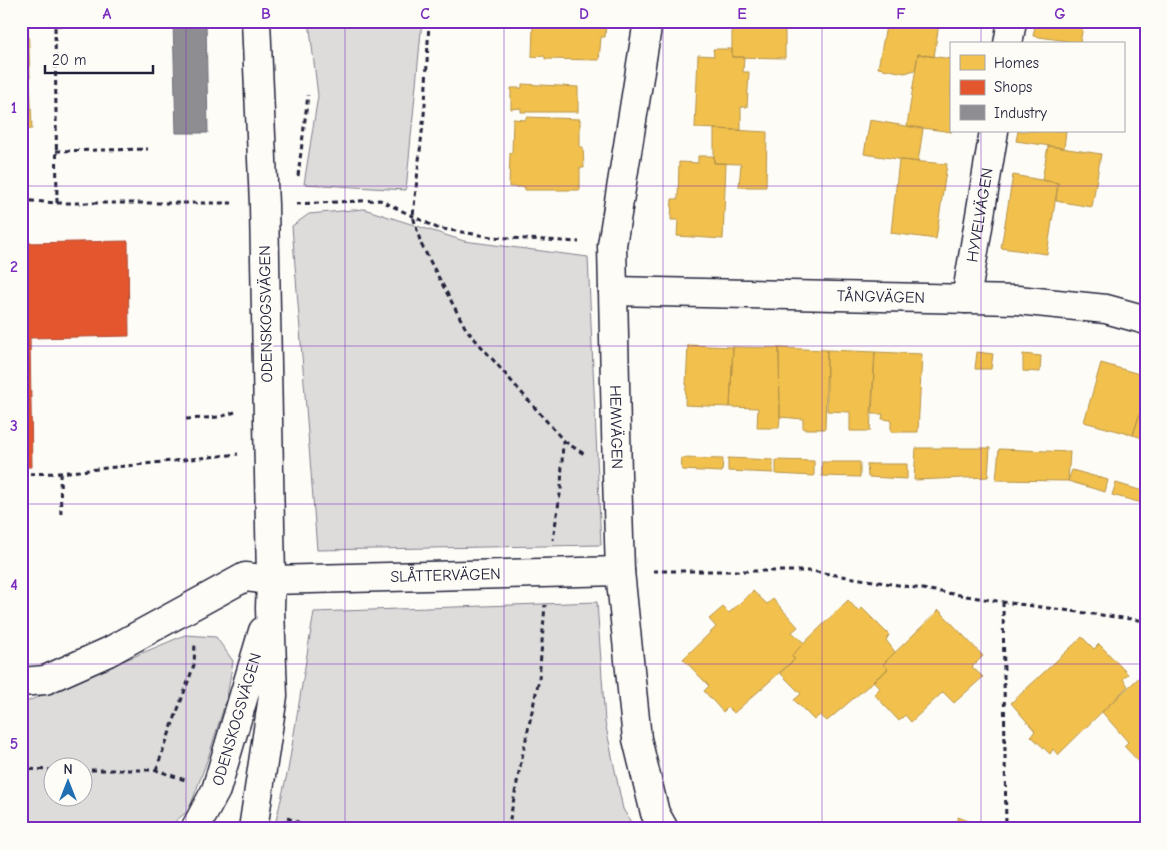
<svg xmlns="http://www.w3.org/2000/svg" width="1167" height="850" font-family="'Comic Neue',sans-serif">
	<style>
		.green { fill: #dddcdb; stroke: #807f8b; fill-rule: evenodd }
		.homes { fill: #f2c14e; stroke: #b49148 }
		.shops { fill: #e4572e; stroke: #aa4732 }
		.industry { fill: #8d8d92; stroke: #6d6d78 }
		.lines { fill: none; stroke-linecap: round; stroke-linejoin: round }
		.minor-casing { stroke: #22223b; stroke-width: 31 }
		.path { stroke: #22223b; stroke-width: 3; stroke-dasharray: 5 4; stroke-linecap: butt }
		.minor { stroke: #fdfcf7; stroke-width: 28 }
		.grid { fill: none; stroke: #7b2cbf; stroke-width: 1; stroke-opacity: 0.55 }
		.labels { text-anchor: middle; dominant-baseline: central; stroke-width: 5; stroke-linejoin: round; paint-order: stroke }
		.street-label { font-size: 16px; fill: #22223b; stroke: #fdfcf7 }
		.neatline { fill: none; stroke: #7b2cbf; stroke-width: 2 }
		.grid-label { font-size: 16px; text-anchor: middle; font-weight: bold; fill: #7b2cbf }
	</style>
	<rect width="100%" height="100%" fill="#fdfcf7"/>
	<filter id="ink" filterUnits="userSpaceOnUse"><feTurbulence type="fractalNoise" baseFrequency=".02" numOctaves="2"/><feDisplacementMap in="SourceGraphic" scale="10" xChannelSelector="R" yChannelSelector="G"/><feConvolveMatrix kernelMatrix="1 2 1 2 8 2 1 2 1" color-interpolation-filters="sRGB"/></filter>
	<g filter="url(#ink)">
		<path class="green" d="M309 21H422L406 190 304 184 318 96Z
			M364 209 464 241 588 257 601 545 317 550 292 226 309 214Z
			M597 602 605 722 623 809 635 829H274L288 770 314 612Z
			M185 635 216 637 233 661 227 697 209 755 189 810 166 829H21V704ZM52 768H82V798H52Z"/>
		<path class="homes" d="M21 21H28L32 129 21 130Z
			M545 21H606L605 37H601L599 60 545 59V56L532 57 533 24 545 25Z
			M711 21H758V24Z
			M887 21H930L939 23 934 57 918 54 915 70 905 73 878 68Z
			M930 21H969L968 27Z
			M1036 21H1084L1080 43 1033 36Z
			M732 23 785 25V58L732 57Z
			M713 49H732V57H744L743 72H749L747 107H741V130L695 128 698 55 714 56Z
			M918 54 951 59V131L952 132 907 126Z
			M522 84 578 87V112H521V108L511 109V88H522Z
			M526 117 580 119V147H583L584 168H580V190H525V187H509L510 153H512L513 119 526 120Z
			M870 120 923 129 918 162 864 154Z
			M714 129 767 132 766 187H739L741 164 714 163Z
			M1018 131H1066L1064 148 1016 141Z
			M1048 146 1101 154 1092 207 1056 201 1058 183 1042 180Z
			M698 156H714V163H726L723 239 677 236 678 220H671L672 199H678L679 162 698 163Z
			M899 160 947 164 936 239 891 233Z
			M1013 175 1058 183 1047 254 1001 248Z
			M688 345 733 347 730 407 685 405Z
			M733 347 779 348 780 417 779 428H757L758 408 730 407Z
			M779 348 827 350 825 429H803V419L780 417Z
			M827 350 875 352 870 431H850V412L827 411Z
			M875 352 922 354 918 432H891V420L882 419 883 414H872Z
			M977 352 993 354 991 369H975Z
			M1023 354 1041 356 1040 372 1023 371Z
			M1101 363 1146 376V394L1133 435 1084 422Z
			M1146 394V439L1133 435Z
			M916 448H990L988 477 914 480Z
			M999 449 1070 452 1068 481 996 480Z
			M681 458 723 459 722 472 682 470Z
			M728 458 773 460V473L728 471Z
			M776 460 814 461V476L776 474Z
			M822 462H860V477L822 476Z
			M867 464H907V479L868 477Z
			M1072 470 1108 480 1105 492 1068 481Z
			M1116 483 1146 492V504L1112 495Z
			M753 591 767 604 773 599 798 627 792 632 804 643 791 656 795 659 734 713 728 707 723 712 704 691 709 686 683 659 716 627 709 619 723 607 729 613Z
			M848 600 858 611 862 608 889 635 886 640 895 652 883 664 888 669 827 721 820 715 814 720 794 700 801 694 780 673 795 659 791 656Z
			M939 610 983 656 972 667 983 677 954 703 943 692 911 722 905 715 899 721 874 694 880 688 873 681 888 669 883 664Z
			M1082 637 1094 649 1099 644 1128 674 1123 679 1128 686 1058 755 1053 749 1050 754 1031 736 1035 731 1011 703Z
			M1146 671V765L1144 767 1124 746 1128 742 1102 712Z
			M958 817 990 829H954Z"/>
		<path class="shops" d="M21 210H24L25 243 128 241 129 336 30 338 32 467H21Z"/>
		<path class="industry" d="M173 21H206L208 133H176Z"/>
		<g class="lines">
			<defs>
				<g id="minor">
					<path id="s1" d="M648 21 612 245 617 475 620 571 637 739 655 813 664 829"/>
					<path d="M1008 44 1012 21"/>
					<path id="s2" d="M613 291 1017 300 1106 309 1146 320"/>
					<path id="s3" d="M966 299 994 131"/>
					<path id="s4" d="M21 682 45 680 108 652 245 577 271 580 620 571"/>
					<path id="s5" d="M195 829 216 790 263 631"/>
					<path d="M253 829 273 696 270 608 271 580 264 205 256 21"/>
				</g>
			</defs>
			<use href="#minor" class="minor-casing"/>
			<path class="path" d="M429 21 425 105 413 216 421 244 466 329 563 440 561 488 553 540
				M56 151 148 149
				M298 176 308 95
				M21 200 57 203H232
				M57 203 55 25 145 27
				M296 204 380 200 437 228 492 237 579 242
				M186 419 220 417 235 412
				M564 441 584 454
				M60 473 61 517
				M21 474 60 473 238 454
				M653 571H811L1003 602 1146 621
				M1003 602 1006 829
				M21 769 52 770
				M82 770H156L185 780
				M156 770 194 665 195 642
				M287 818 316 829
				M508 829 521 762 539 679 545 605"/>
			<use href="#minor" class="minor"/>
		</g>
	</g>
	<path class="grid" d="M186 21V829M345 21V829M504 21V829M663 21V829M822 21V829M981 21V44M981 131V829M21 186H1146M21 346H1146M21 504H1146M21 664H1146"/>
	<g class="labels">
		<g class="street-label">
			<text stroke="none"><textPath href="#s3" startOffset="85">HYVELVÄGEN</textPath></text>
			<text stroke="none"><textPath href="#s2" startOffset="268">TÅNGVÄGEN</textPath></text>
			<text transform="translate(266 314) rotate(-91)">ODENSKOGSVÄGEN</text>
			<text stroke="none"><textPath href="#s1" startOffset="409">HEMVÄGEN</textPath></text>
			<text stroke="none"><textPath href="#s4" startOffset="450">SLÅTTERVÄGEN</textPath></text>
			<text stroke="none"><textPath href="#s5" startOffset="118">ODENSKOGSVÄGEN</textPath></text>
		</g>
	</g>
	<rect width="1167" height="850" fill="none" stroke="#fdfcf7" stroke-width="55"/>
	<rect x="950" y="42" width="175" height="90" fill="#fdfcf7" stroke="#a5a5ac"/>
	<rect x="960" y="55" width="25" height="15" fill="#f2c14e" stroke="#a5a5ac"/>
	<text x="994" y="68" font-size="15" fill="#22223b">Homes</text>
	<rect x="960" y="80" width="25" height="15" fill="#e4572e" stroke="#a5a5ac"/>
	<text x="994" y="92" font-size="15" fill="#22223b">Shops</text>
	<rect x="960" y="105" width="25" height="15" fill="#8d8d92" stroke="#a5a5ac"/>
	<text x="994" y="118" font-size="15" fill="#22223b">Industry</text>
	<g transform="translate(68 782)"><circle r="24" fill="#fdfcf7" stroke="#a5a5ac"/>
	<path d="M0-4L9 19L0 12L-9 19Z" fill="#1f6fb2"/>
	<text y="-8" font-size="14" font-weight="bold" text-anchor="middle" fill="#22223b">N</text>
	</g>
	<path d="M45 65v8h108v-8" fill="none" stroke="#22223b" stroke-width="2.5"/>
	<text x="52" y="65" font-size="15" fill="#22223b" stroke="#fdfcf7" stroke-width="4" paint-order="stroke">20 m</text>
	<rect x="28" y="28" width="1112" height="794" class="neatline"/>
	<g class="grid-label">
		<text x="107" y="19">A</text>
		<text x="266" y="19">B</text>
		<text x="425" y="19">C</text>
		<text x="584" y="19">D</text>
		<text x="742" y="19">E</text>
		<text x="901" y="19">F</text>
		<text x="1060" y="19">G</text>
		<text x="14" y="113">1</text>
		<text x="14" y="272">2</text>
		<text x="14" y="431">3</text>
		<text x="14" y="590">4</text>
		<text x="14" y="749">5</text>
	</g>
</svg>
